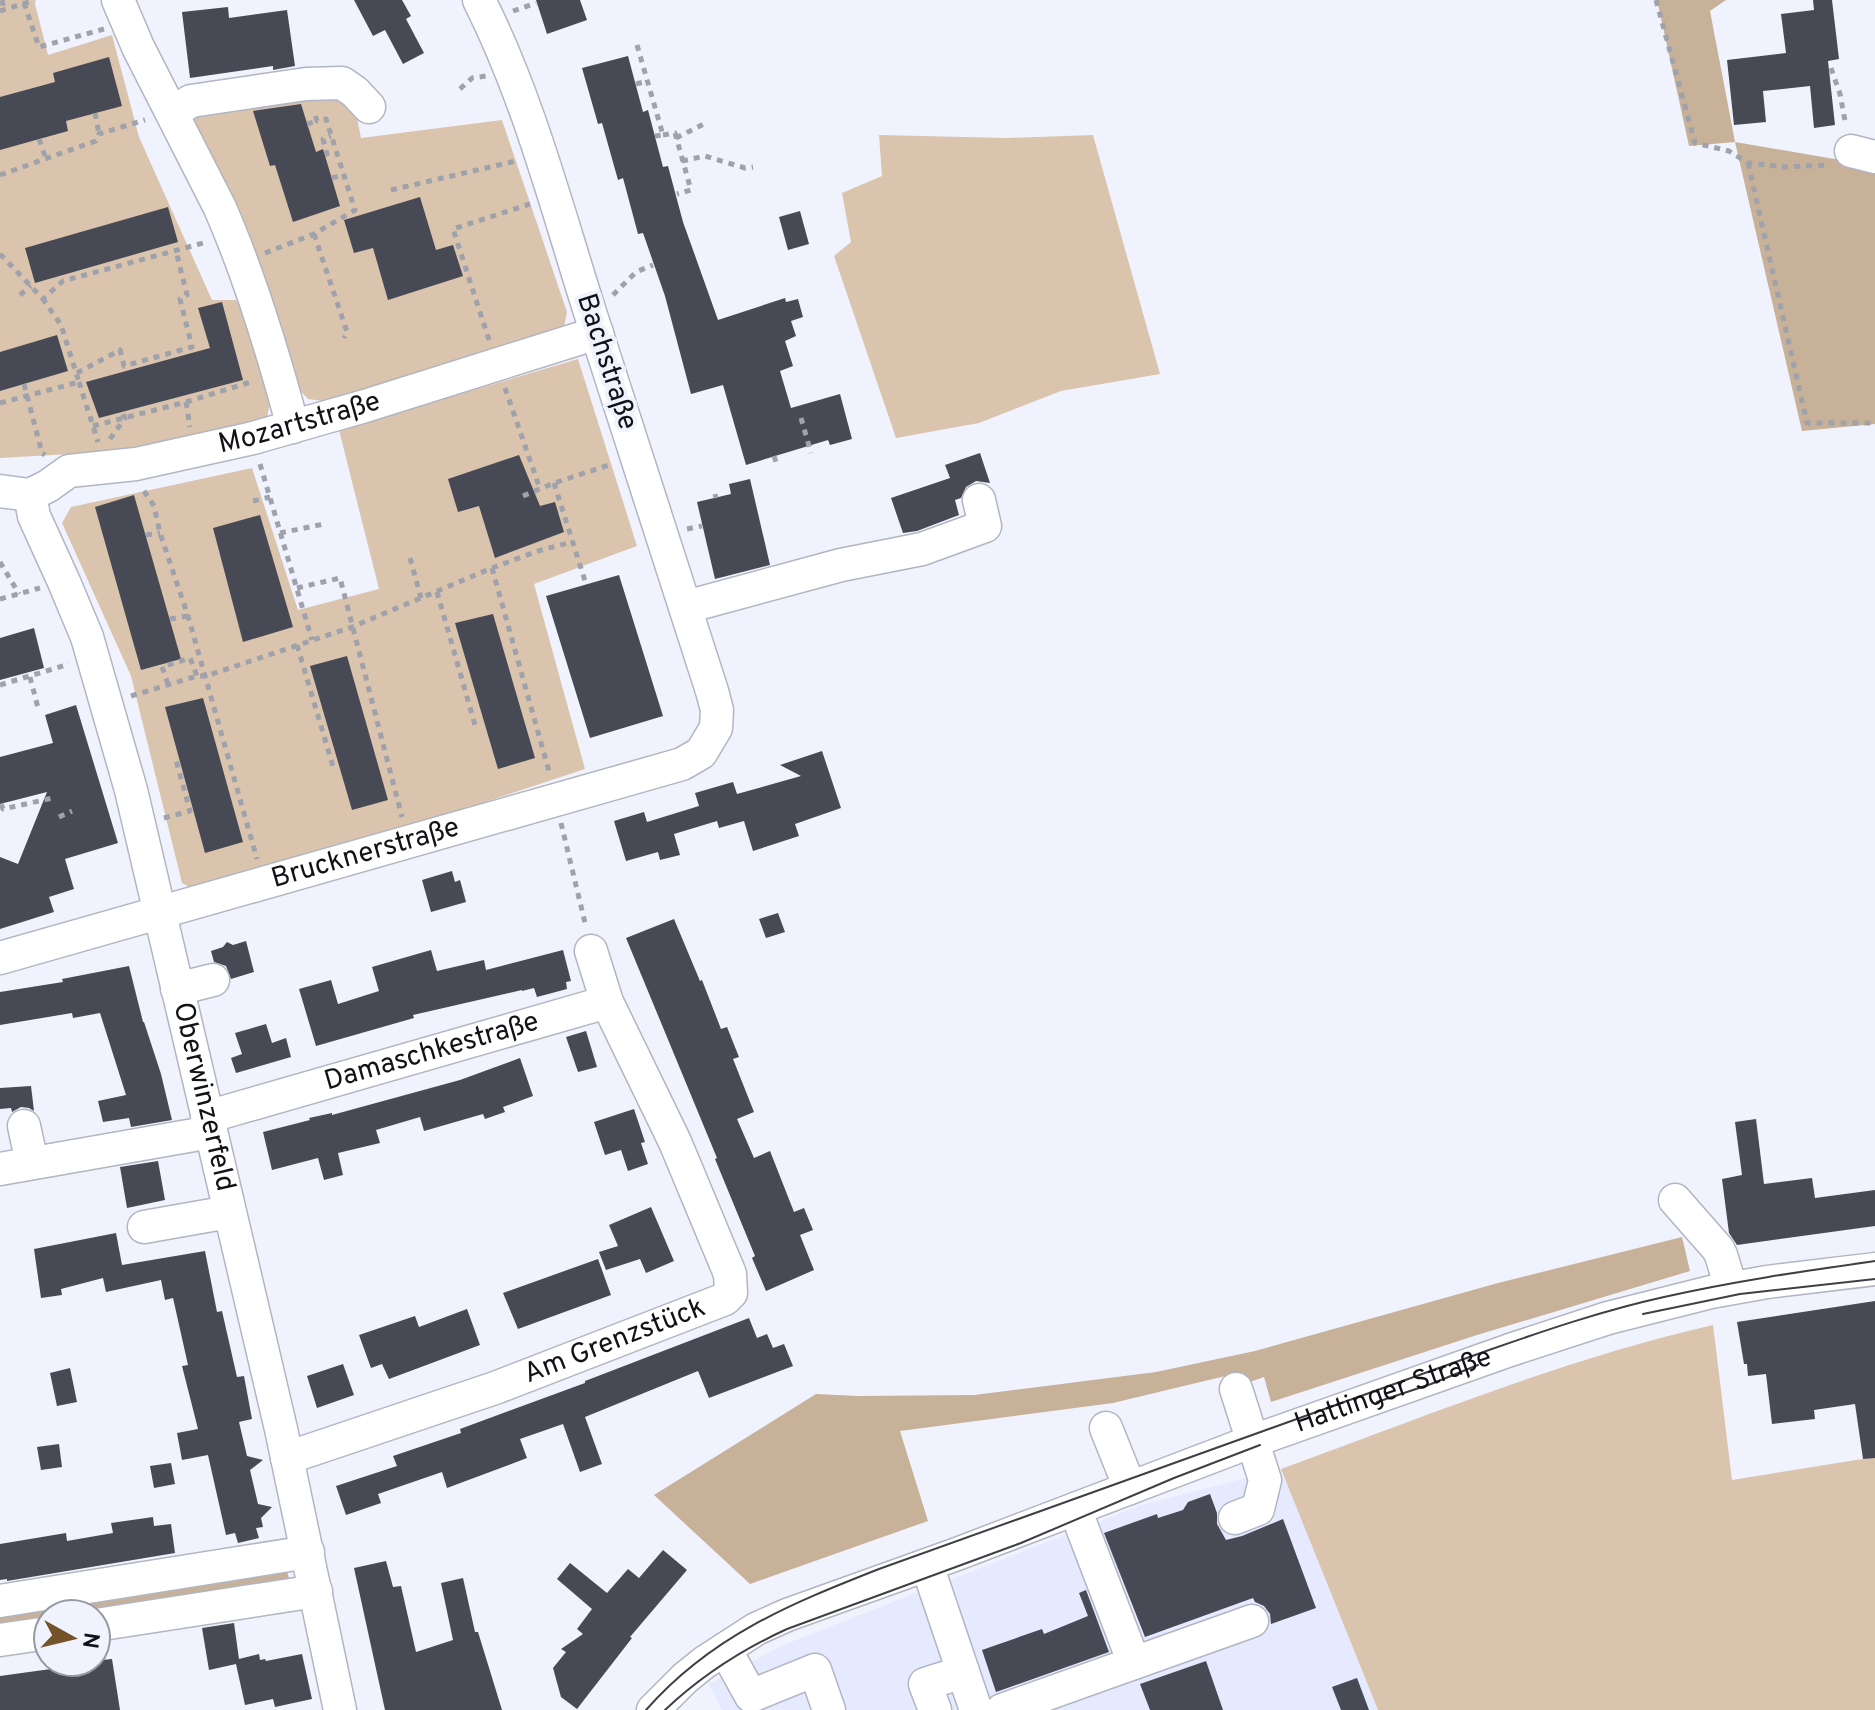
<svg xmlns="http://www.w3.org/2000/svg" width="1875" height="1710" font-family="Overpass,sans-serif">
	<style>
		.built { fill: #e5eaff }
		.green { fill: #dac4ad }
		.forest { fill: #c7b199 }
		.building { fill: #474955 }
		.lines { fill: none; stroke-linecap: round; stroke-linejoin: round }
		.minor-casing { stroke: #b2b5c2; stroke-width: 35 }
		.path { stroke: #9fa2aa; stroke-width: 5; stroke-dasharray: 6 6; stroke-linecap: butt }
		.minor { stroke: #fff; stroke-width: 32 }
		.tram { stroke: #3e4045; stroke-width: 2 }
		.labels { text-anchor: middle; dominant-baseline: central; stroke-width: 8; stroke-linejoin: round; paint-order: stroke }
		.street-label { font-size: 28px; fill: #111216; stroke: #f0f3fe }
	</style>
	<rect width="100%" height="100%" fill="#f0f3fe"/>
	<path class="built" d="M1281 1469 1378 1710H722L709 1684 783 1645 1142 1505Z"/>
	<path class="green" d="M0 0H34L48 55 112 35 139 137 212 300H236L241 307 270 401 266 425 176 442 89 453 0 458Z
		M339 91 355 107 361 138 502 120 567 312 564 327 330 402 308 399 296 386 251 247 190 113Z
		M879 135 1007 138 1093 135 1160 374 1061 391 979 423 896 438 834 256 851 242 842 193 882 176Z
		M578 359 637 546 534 584 585 769 397 831 193 889 182 883 131 676 62 523 71 507 252 468 298 610 379 589 339 430Z
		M1713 1325 1732 1480 1875 1457V1710H1378L1281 1469C1423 1417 1565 1359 1713 1325Z"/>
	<path class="forest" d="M1657 0H1726L1710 11 1735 142 1875 166V424L1802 431 1735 142 1689 146Z
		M1682 1237 1690 1271 1477 1335 1271 1402 1264 1377 1247 1383 1242 1372 1113 1403 900 1431 928 1521 750 1584 654 1495 816 1394 858 1396 974 1395 1156 1372 1255 1351 1498 1283Z
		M287 1570 289 1580 96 1614H48V1624L0 1631V1610Z"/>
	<path class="building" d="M354 0H402L411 16 406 19 424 53 403 64 385 30 373 36Z
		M536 0H580L587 20 547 34Z
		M1813 0H1832L1839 59 1828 61 1835 125 1814 128 1810 86 1763 91 1766 122 1734 125 1727 60 1786 53 1781 14 1814 10Z
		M228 7 229 18 287 10 295 66 273 70V66L190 78 182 12Z
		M628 56 643 112 648 110 663 167 668 166 683 222 718 320 785 298 786 302 798 299 803 317 791 321 796 336 785 341 793 366 780 371 791 408 840 394 852 439 830 445 828 440 746 465 723 385 691 394 665 296 643 233 638 234 623 178 618 180 602 123 598 124 582 68Z
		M109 57 122 106 66 121 68 131 0 150V97L55 82 53 73Z
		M301 104 316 152 323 149 340 206 293 222 275 165 270 166 253 111Z
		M420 197 436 250 453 245 463 276 388 300 373 248 354 253 344 220Z
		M168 207 178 242 35 283 25 248Z
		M800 211 809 244 788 250 779 217Z
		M222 302 243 380 99 418 86 382 210 348 198 308Z
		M57 335 68 371 0 391V352Z
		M980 453 990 483 976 481 966 487 961 498 955 500 959 515 917 531 903 533 891 498 950 478 945 465Z
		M519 455 540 506 555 502 564 532 495 558 479 506 458 512 448 479Z
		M750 479 770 565 715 579 697 502 731 494 729 484Z
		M134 495 181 659 141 670 95 507Z
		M260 515 293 627 243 642 213 528Z
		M619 575 663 716 590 738 546 596Z
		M493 614 535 758 498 769 455 623Z
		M34 628 44 668 0 680V638Z
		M347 656 388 800 352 810 310 666Z
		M203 698 243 842 205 853 165 707Z
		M76 705 118 843 65 859 74 889 49 897 54 912 0 929V857L18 864 47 792 0 804V757L53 743 45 715Z
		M822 751 841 808 795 824 799 836 753 851 744 821 719 828 717 821 674 834 680 855 660 860 658 852 626 861 614 821 644 812 647 822 699 806 695 793 733 782 737 794 801 776 780 765Z
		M452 871 455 882 460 880 466 902 431 912 422 880Z
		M778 913 785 932 766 938 759 919Z
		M674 919 700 981 702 980 721 1029 727 1027 739 1057 733 1059 754 1112 737 1119 754 1158 770 1151 794 1212 804 1208 813 1230 800 1235 814 1270 766 1291 752 1258 755 1256 715 1159 717 1158 626 938Z
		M246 941 254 972 231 979 226 966 214 962 211 951 223 947 227 942 233 945Z
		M431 950 437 971 484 960 486 970 563 950 571 981 566 982 567 989 537 997 534 988 522 991V990L413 1015 414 1018 316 1046 299 989 331 980 338 1004 379 991 372 967Z
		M129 966 143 1022H144L161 1074 172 1120 131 1127 129 1118 103 1122 98 1101 126 1095 100 1013 73 1018 72 1013 0 1025V992L63 982 62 979Z
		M266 1024 272 1043 286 1038 291 1057 236 1073 231 1058 242 1054 235 1033Z
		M586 1031 597 1067 578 1072 566 1037Z
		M520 1058 533 1096 503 1107 505 1112 485 1119 483 1114 424 1131 420 1117 376 1130 380 1143 338 1153 343 1175 324 1180 318 1158 272 1170 263 1132 310 1120 309 1118 332 1113V1115L460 1080Z
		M31 1086 34 1111 29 1108 21 1107 12 1112 11 1108 0 1109V1088Z
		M634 1109 645 1142 641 1143 648 1164 628 1171 621 1150 605 1155 594 1122Z
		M1756 1119 1764 1184 1812 1178 1815 1198 1875 1190V1226L1737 1245 1729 1233 1722 1179 1742 1175 1735 1122Z
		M158 1161 165 1200 127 1208 120 1167Z
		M651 1207 674 1261 646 1273 640 1259 606 1270 599 1252 618 1246 609 1225Z
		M116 1233 122 1265 205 1251 217 1312 222 1311 237 1377 244 1376 252 1419 239 1422 247 1456 263 1460 250 1470 258 1504 272 1507 261 1518 263 1527 256 1528 259 1538 238 1543 235 1533 226 1535 208 1455 182 1460 177 1433 198 1429 182 1366 188 1365 173 1298 165 1300 161 1280 106 1292 103 1278 61 1289 62 1295 41 1298 34 1249Z
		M598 1259 611 1295 518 1329 503 1293Z
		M1875 1301V1458L1863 1459 1855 1404 1814 1410 1815 1419 1772 1424 1766 1374 1748 1376 1747 1364H1744L1737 1322Z
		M467 1309 480 1345 389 1379 382 1364 371 1368 359 1335 415 1316 419 1327Z
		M749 1318 757 1338 767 1334 773 1348 784 1344 793 1366 709 1398 698 1371 585 1417 602 1464 580 1472 563 1424 520 1439 527 1458 447 1488 442 1472 378 1494 381 1503 346 1515 336 1486 397 1466 393 1456 461 1433 460 1429 585 1383V1381Z
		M343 1364 354 1395 317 1408 307 1376Z
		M70 1368 77 1402 57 1406 50 1373Z
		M59 1444 62 1467 41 1470 37 1447Z
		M171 1463 175 1484 154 1488 150 1466Z
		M1210 1494 1217 1513V1524L1226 1540 1242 1536 1283 1519 1316 1608 1271 1624 1270 1614 1264 1606 1255 1602 1253 1598 1145 1637 1104 1533 1157 1514 1158 1518 1183 1510 1188 1502Z
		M153 1517 154 1526 171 1524 175 1553 7 1581V1579L0 1580V1544L66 1533 67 1541 113 1533 111 1523Z
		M663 1550 687 1570 630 1637 632 1638 577 1709 561 1697 553 1668 566 1652 561 1649 583 1634 577 1629 592 1609 557 1579 570 1563 607 1593 628 1569 639 1578Z
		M386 1561 393 1587 401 1586 416 1652 453 1640 441 1583 463 1578 475 1632H478L502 1710H385L354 1568Z
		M1086 1590 1109 1652 996 1692 982 1650 1042 1629 1044 1634 1088 1616 1079 1593Z
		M234 1623 239 1659 259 1654 260 1660 265 1659 266 1661 302 1654 312 1699 275 1707 273 1699 245 1705 236 1664 209 1670 202 1628Z
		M112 1659 120 1710H0V1676L80 1665V1662Z
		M1206 1661 1223 1710H1150L1140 1684Z
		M1357 1678 1369 1710H1341L1332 1687Z"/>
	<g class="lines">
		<defs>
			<g id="minor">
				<path d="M118 0 138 47 220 208C251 279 273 352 293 427"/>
				<path d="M173 112 191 101 306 84 342 83 355 92 369 107"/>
				<path d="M1851 151 1875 157"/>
				<path id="s1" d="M0 491 30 495 48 486 69 471 136 464 253 438 365 406 597 333"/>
				<path id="s2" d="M30 495 34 516 64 582 87 637 131 790 281 1429 340 1710"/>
				<path d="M686 607 841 565 922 549 985 526 979 500"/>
				<path id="s3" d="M0 958 682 764 701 753 716 728 717 710 712 691C672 564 629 437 589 309 556 205 528 97 479 0"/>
				<path d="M177 989 213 980"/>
				<path id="s4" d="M207 1117 607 1002"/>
				<path d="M24 1126 32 1163"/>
				<path d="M0 1169 211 1132"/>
				<path d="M1675 1200 1718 1249 1721 1255 1731 1288"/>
				<path d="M144 1227 229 1212"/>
				<path d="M1106 1428 1130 1488"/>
				<path id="s5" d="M287 1458 495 1388 725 1299 731 1293 730 1274 675 1142 607 1002 591 951"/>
				<path d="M1075 1509 1134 1663 1252 1621"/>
				<path d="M1235 1518 1258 1509 1265 1480 1236 1389"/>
				<path d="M927 1565 976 1710"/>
				<path d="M0 1601 308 1552"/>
				<path d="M96 1625 316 1591"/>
				<path d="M0 1640 48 1633"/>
				<path d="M725 1649 751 1696 815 1670 829 1710"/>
				<path id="s6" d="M653 1710 685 1678 705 1662 756 1629 787 1615 957 1554 1253 1441 1510 1350 1608 1318 1711 1292 1767 1282 1875 1269"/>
				<path d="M935 1710 925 1684 963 1672"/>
				<path d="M1002 1710 1134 1663"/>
			</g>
		</defs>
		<use href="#minor" class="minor-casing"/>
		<path class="path" d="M2 0 4 10
			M1656 0 1695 143 1729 151 1748 163 1786 167 1829 165
			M24 3 39 47 104 29
			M0 11 35 0
			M513 11 536 3
			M637 45 663 135 655 136
			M1831 68 1840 94 1846 126
			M636 84 648 81
			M460 89 472 78 486 76
			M95 113 99 134
			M307 124 317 121
			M663 135 675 133 691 190 677 194
			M676 138 706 123
			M39 139 46 159
			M325 154H327L323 139 331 136
			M682 161 705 156 745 168 753 167
			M1748 163 1807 423H1875
			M0 175 96 141 99 134 145 120
			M332 178 343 175
			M391 190 516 161
			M314 234 347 332 344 338
			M265 253 314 234 355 210 326 119 317 121 314 112
			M0 254 43 299 63 281 207 242
			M20 295 31 286
			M613 295 636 272 653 265
			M489 340 453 229 530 204
			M77 373 120 350 124 366 192 347 180 299 187 295 176 251
			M79 382 98 442
			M24 384 42 453 45 455
			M505 388 540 489
			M186 402 190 427
			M0 403 79 382 61 325 43 299
			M801 418 811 453
			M93 426 186 402 254 381
			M110 439 125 418 122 412
			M774 456 776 462
			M260 464 312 640
			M554 483 586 584
			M144 491 154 506 160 533 188 616 257 859
			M715 494 716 498
			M523 496 554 483 612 464
			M253 501 270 497
			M687 529 702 526
			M280 533 324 524
			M146 535 160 533
			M410 558 421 598
			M0 562 19 594
			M492 568 538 551 572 542
			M297 588 340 578 402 817
			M437 592 475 725
			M0 599 40 588
			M170 619 188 616
			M297 645 334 770
			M30 677 38 708
			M168 684 162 667 190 658 197 676
			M0 685 69 664
			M131 696 197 676H206L352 627 492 568 550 775
			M1 804 3 809 53 798
			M59 817 72 811
			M164 818 190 811 176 760
			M561 823 586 927"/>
		<use href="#minor" class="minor"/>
		<path class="tram" d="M1643 1314 1740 1294 1875 1279
			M1377 1402 1431 1384 1478 1365
			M646 1710C711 1636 790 1604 879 1569L1489 1350C1546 1330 1605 1310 1664 1297 1734 1281 1805 1271 1875 1261
			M665 1710C701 1676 741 1650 787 1629L1021 1543 1174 1478 1260 1445"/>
	</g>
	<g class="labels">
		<g class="street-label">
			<text transform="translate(606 362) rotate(72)">Bachstraße</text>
			<text stroke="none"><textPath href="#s1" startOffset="312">Mozartstraße</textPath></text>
			<text stroke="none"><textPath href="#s3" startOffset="380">Brucknerstraße</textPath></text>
			<text stroke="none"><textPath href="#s4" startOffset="234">Damaschkestraße</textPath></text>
			<text stroke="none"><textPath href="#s2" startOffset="628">Oberwinzerfeld</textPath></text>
			<text stroke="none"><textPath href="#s5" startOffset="348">Am Grenzstück</textPath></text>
			<text stroke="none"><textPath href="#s6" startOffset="812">Hattinger Straße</textPath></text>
		</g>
	</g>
	<g transform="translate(72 1638) rotate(98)"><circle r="38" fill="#f0f3fe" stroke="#9799a1" stroke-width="2"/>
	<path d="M0-6L14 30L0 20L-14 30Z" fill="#74522a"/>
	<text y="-12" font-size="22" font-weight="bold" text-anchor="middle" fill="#111216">N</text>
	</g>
</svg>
